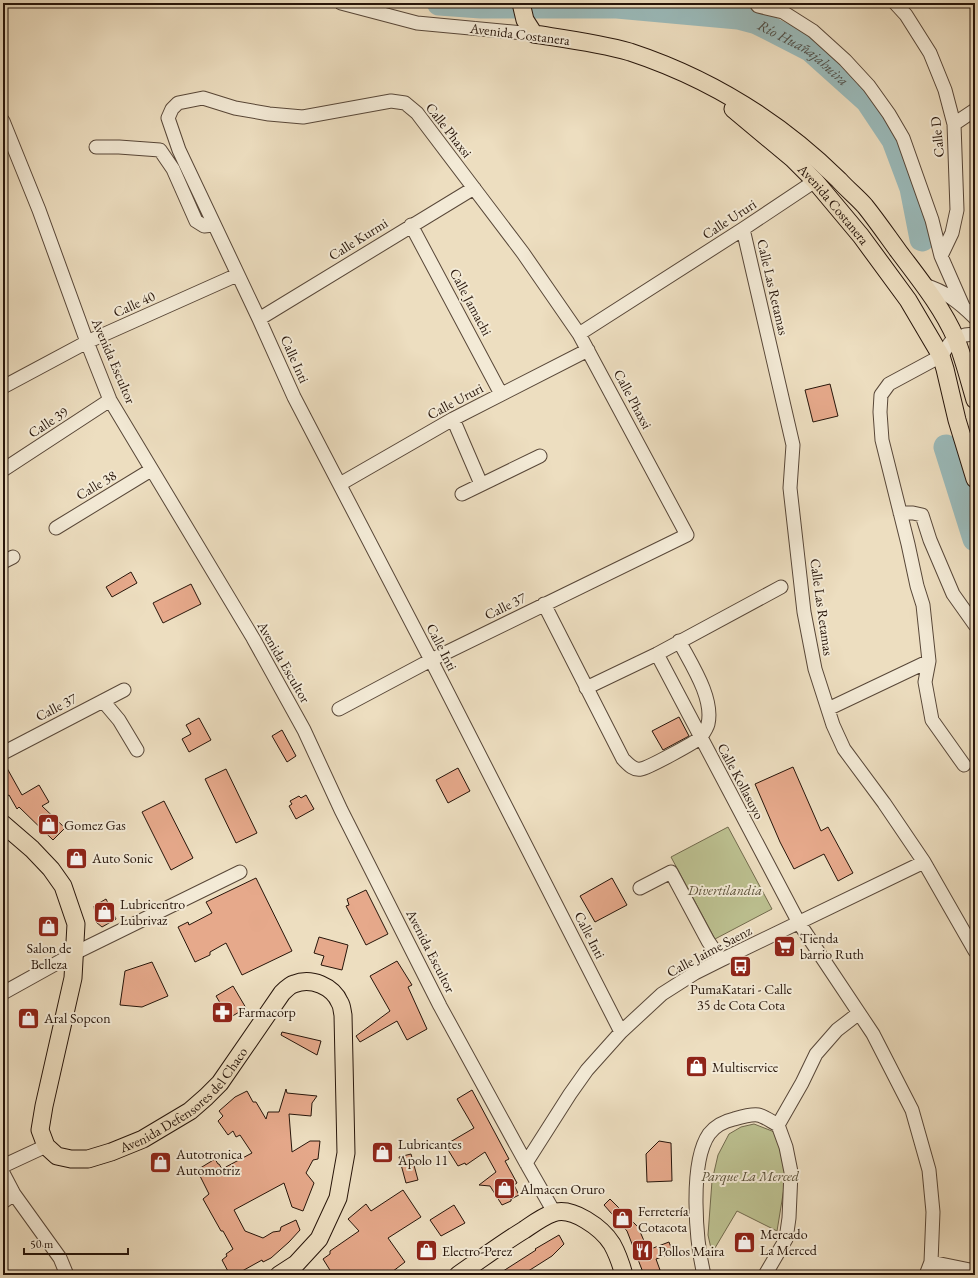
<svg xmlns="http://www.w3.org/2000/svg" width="978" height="1278" font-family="'EB Garamond',serif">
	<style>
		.green { fill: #bcc090; stroke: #726a4d }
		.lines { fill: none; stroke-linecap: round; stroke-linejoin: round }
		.stream { stroke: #6d7974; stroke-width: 4 }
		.river { stroke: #9bbbbb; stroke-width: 25 }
		.building { fill: #e6a98b; stroke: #27150a }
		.minor-casing { stroke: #584738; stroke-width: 15 }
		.major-casing { stroke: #27150a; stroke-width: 19 }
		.minor { stroke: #f3ead6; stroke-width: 13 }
		.major { stroke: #eddec0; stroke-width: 17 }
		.labels { text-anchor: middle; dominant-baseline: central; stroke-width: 4; stroke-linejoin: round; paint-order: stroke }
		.street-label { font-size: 14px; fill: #27150a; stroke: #f3ead6 }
		.poi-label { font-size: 14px; fill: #27150a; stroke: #f3ead6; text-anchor: start }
		.park-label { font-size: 14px; font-style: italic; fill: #5b5139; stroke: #f3ead6 }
		.water-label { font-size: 15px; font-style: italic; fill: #504f48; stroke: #f3ead6 }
	</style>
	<rect width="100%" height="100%" fill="#eddec0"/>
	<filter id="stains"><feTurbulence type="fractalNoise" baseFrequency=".005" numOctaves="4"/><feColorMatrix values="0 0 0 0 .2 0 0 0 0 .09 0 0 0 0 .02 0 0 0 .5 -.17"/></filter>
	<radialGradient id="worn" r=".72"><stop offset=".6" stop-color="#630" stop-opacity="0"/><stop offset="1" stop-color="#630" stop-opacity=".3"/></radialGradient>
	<path class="green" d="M728 827 772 909 715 939 671 857Z
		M754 1124 772 1131 782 1141 787 1170 777 1231 737 1211 712 1253 708 1235 712 1181 718 1155 729 1134 741 1127Z"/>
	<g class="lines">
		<path class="stream" d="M737 3 738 17"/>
		<g class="river">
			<path id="s1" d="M439 3 481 6H617L738 17 757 22 810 49 868 101 894 140 912 188 922 239"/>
			<path d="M946 447 975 539"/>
		</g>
	</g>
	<path class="building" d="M830 384 838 416 813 422 805 390Z
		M131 572 137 583 112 597 106 587Z
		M191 584 201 604 163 623 153 603Z
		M679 717 689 736 663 750 652 731Z
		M199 718 211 740 189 752 182 739 191 734 186 725Z
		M282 730 296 756 287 762 272 736Z
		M3 761 22 795 39 785 49 802 42 806 65 828 53 840 19 807 17 809 9 795 3 798Z
		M793 767 821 831 828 827 853 873 838 881 824 854 794 869 780 842 755 784Z
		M458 768 470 791 448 803 436 780Z
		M226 769 257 833 236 843 205 779Z
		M306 795 314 809 296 819 289 806 292 804 290 801 299 796 301 798Z
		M164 801 193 858 171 870 142 812Z
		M256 878 292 951 242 975 226 943 210 952V955L195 962 178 927 188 922 189 925 212 913 206 902Z
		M612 878 627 905 595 922 580 896Z
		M366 890 388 934 366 945 346 906 349 905 347 899Z
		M106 899 116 919 102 927 96 922 94 906Z
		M319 937 348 945 342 970 321 965 324 956 314 953Z
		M397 961 412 985 408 987 427 1029 407 1040 397 1021 360 1042 356 1036 390 1011 370 976Z
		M152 962 168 996 142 1007 120 1005 125 971Z
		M233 986 246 1008 229 1018 216 996Z
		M282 1032 321 1041 317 1055 281 1035Z
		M286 1089 287 1093 317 1096 312 1103 311 1116 289 1114 292 1152 310 1141H320L318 1159 313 1160 306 1173 314 1183 303 1211 292 1207 284 1183 234 1210 245 1231 263 1238 273 1232 280 1231 281 1227 296 1220 300 1230 289 1242 271 1258 263 1262 262 1260 235 1275H230L222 1260 227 1256 226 1254 233 1249 223 1231H221L203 1199 209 1194 197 1170 215 1159 218 1164H219L222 1169 252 1153 240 1135 236 1137 233 1131 228 1135 218 1121 223 1116 219 1111 235 1097 247 1091 253 1102H256L266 1119 268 1112H279Z
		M472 1090 509 1159 505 1161 517 1183 514 1185 519 1195 511 1199V1201L502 1205 490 1186 479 1185 496 1172 485 1152 466 1165 465 1163 458 1166 445 1145 474 1128 457 1099Z
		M659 1141 671 1143 672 1181 647 1182 646 1154Z
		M411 1154 418 1180 406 1183 399 1157Z
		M403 1190 421 1217 388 1238 405 1262 388 1275H333L323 1259 330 1254V1251L359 1231 348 1219 366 1204 371 1211Z
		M610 1199 638 1227 648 1250 669 1242 673 1253 656 1259 660 1270 644 1275 627 1231 604 1205Z
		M454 1205 465 1223 441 1236 430 1220Z
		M559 1235 564 1244 552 1256 522 1275H497L536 1250 535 1249Z"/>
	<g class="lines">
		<defs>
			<path id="minor" d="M341 3 417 23 534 34
				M756 3 758 6 783 12 813 31 845 60 869 86 889 114 903 138 932 220 941 256 963 306
				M895 3 906 15 930 53 945 90 954 124 957 210 952 233 941 256
				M3 121 39 210 87 342 110 400 253 638 304 730 341 810 440 1006 526 1163 554 1212
				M954 124 975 110
				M96 147H119L160 150 173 169 196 221 204 226 214 225
				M411 225 501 394
				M743 229 793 445 790 488 804 612 815 669 833 725 844 749 884 803 924 862 975 951
				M924 285C945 291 960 303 975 318
				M259 319 474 188
				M579 334 743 229 815 181
				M3 387 87 342 237 275
				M453 419 481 484
				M3 470 110 400
				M340 484 453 419 588 350
				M462 494 540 456
				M900 513H913L922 515 930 540 953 594 975 625
				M56 528 151 470
				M3 562 13 557
				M544 604 623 759C628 764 634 771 641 769 648 768 696 742 701 737 703 734 707 728 708 724 714 698 691 664 679 641
				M657 654 799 923 873 1034 912 1110 929 1170 933 1212 931 1262 926 1275
				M586 688 657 654 781 587
				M103 701 119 720 137 750
				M339 709 431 660 687 535 579 334 523 253 417 113 405 103 391 101 303 117 269 114 235 108 203 98 178 103 172 109 168 118 179 150 259 319 294 397 431 660 621 1032
				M828 709 929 661
				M3 753 124 690
				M964 765 932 720 925 682 929 661 923 605 917 586 908 544 882 440 880 412 881 395 889 384 941 356 950 343 956 339 965 335 975 334
				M640 888 671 872 708 941 721 960
				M3 993 75 953 240 872
				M778 1125 802 1083 816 1054 837 1030 859 1013
				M526 1163 570 1094 587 1070 621 1032 662 994 695 973 721 960 924 862
				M3 1166 46 1146
				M3 1173 14 1194 60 1258 67 1275
				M3 1202 14 1194
				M931 1262 975 1271
				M704 1275C696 1242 689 1163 709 1134 715 1126 725 1121 734 1119 741 1117 752 1114 758 1115 764 1116 772 1122 778 1125L786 1147 791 1172 789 1218 786 1239 765 1275"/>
			<g id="major">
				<path d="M521 3 525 20 534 34C566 39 599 43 630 52 709 78 780 122 839 180 847 189 857 197 865 206 877 221 888 237 899 252 920 280 942 307 956 339 964 359 969 380 975 400"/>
				<path id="s2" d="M733 109 793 159 815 181 861 236 908 300 941 356 945 369 957 420 975 479"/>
				<path id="s3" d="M3 824 32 849 51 869 63 886 76 924 73 978 44 1106 40 1130 46 1146 57 1156 71 1159H88L111 1152 143 1139 190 1111 206 1097 220 1083 282 993C285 990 290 985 294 984 311 977 333 986 340 1003 342 1006 342 1011 343 1015L346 1153 338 1198 319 1239 296 1264 279 1275"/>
				<path d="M458 1275C480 1260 501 1244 524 1230 533 1224 542 1217 553 1213 572 1206 602 1228 612 1244 617 1253 621 1264 624 1275"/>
			</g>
		</defs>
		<use href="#minor" class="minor-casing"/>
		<use href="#major" class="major-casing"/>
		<use href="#minor" class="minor"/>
		<use href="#major" class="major"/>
	</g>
	<defs>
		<symbol id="shop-square" viewBox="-11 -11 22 22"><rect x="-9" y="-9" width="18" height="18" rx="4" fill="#8f2418" stroke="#f3ead6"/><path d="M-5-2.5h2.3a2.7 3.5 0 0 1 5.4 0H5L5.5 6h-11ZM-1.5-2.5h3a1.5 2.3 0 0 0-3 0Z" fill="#fff"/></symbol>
		<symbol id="supermarket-square" viewBox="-11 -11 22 22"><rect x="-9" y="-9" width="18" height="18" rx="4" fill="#8f2418" stroke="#f3ead6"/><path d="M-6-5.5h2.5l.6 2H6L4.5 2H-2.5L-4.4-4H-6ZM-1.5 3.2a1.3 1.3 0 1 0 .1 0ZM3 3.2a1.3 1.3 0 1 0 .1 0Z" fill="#fff"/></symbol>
		<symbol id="bus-square" viewBox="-11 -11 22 22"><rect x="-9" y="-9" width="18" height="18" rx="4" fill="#8f2418" stroke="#f3ead6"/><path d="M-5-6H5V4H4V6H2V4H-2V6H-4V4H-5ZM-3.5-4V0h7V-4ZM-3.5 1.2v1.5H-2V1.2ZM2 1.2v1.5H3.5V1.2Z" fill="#fff"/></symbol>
		<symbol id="pharmacy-square" viewBox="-11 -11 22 22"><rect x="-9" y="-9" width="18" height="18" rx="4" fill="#8f2418" stroke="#f3ead6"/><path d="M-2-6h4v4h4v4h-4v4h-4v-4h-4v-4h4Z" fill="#fff"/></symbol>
		<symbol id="restaurant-square" viewBox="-11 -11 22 22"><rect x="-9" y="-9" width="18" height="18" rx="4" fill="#8f2418" stroke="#f3ead6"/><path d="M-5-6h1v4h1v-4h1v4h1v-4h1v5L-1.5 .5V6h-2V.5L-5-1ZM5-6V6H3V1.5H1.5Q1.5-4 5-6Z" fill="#fff"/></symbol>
	</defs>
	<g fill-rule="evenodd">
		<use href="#shop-square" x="36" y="812" width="25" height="25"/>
		<use href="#shop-square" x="64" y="846" width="25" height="25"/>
		<use href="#shop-square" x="92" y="900" width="25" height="25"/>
		<use href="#shop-square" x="36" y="914" width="25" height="25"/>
		<use href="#supermarket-square" x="772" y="934" width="25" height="25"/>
		<use href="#bus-square" x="728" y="954" width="25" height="25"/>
		<use href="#pharmacy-square" x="210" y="1000" width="25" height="25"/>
		<use href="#shop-square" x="16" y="1006" width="25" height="25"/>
		<use href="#shop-square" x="684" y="1054" width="25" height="25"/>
		<use href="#shop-square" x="370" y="1140" width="25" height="25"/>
		<use href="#shop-square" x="148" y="1150" width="25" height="25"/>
		<use href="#shop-square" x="492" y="1176" width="25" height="25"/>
		<use href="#shop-square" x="610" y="1206" width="25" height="25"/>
		<use href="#shop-square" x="732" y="1230" width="25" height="25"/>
		<use href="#shop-square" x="414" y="1238" width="25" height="25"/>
		<use href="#restaurant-square" x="630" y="1238" width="25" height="25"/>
	</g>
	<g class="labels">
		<g class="street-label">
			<text transform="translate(520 34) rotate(7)">Avenida Costanera</text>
			<text transform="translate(449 130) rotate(52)">Calle Phaxsi</text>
			<text transform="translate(937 137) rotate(-96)">Calle D</text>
			<text stroke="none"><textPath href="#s2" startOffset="139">Avenida Costanera</textPath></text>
			<text transform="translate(729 219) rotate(-33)">Calle Ururi</text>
			<text transform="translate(358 239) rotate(-32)">Calle Kurmi</text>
			<text transform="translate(773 287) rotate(77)">Calle Las Retamas</text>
			<text transform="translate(471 302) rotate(62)">Calle Jamachi</text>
			<text transform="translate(134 304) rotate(-24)">Calle 40</text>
			<text transform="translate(295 359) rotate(66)">Calle Inti</text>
			<text transform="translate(114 361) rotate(67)">Avenida Escultor</text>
			<text transform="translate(633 399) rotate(62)">Calle Phaxsi</text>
			<text transform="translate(455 401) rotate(-28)">Calle Ururi</text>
			<text transform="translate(48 422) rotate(-33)">Calle 39</text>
			<text transform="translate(96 485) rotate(-31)">Calle 38</text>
			<text transform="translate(505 606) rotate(-26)">Calle 37</text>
			<text transform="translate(822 607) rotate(82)">Calle Las Retamas</text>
			<text transform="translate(442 647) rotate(63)">Calle Inti</text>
			<text transform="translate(284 662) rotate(60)">Avenida Escultor</text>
			<text transform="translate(56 707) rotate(-27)">Calle 37</text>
			<text transform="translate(741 781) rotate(62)">Calle Kollasuyo</text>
			<text transform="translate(590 935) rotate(63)">Calle Inti</text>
			<text transform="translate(431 951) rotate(63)">Avenida Escultor</text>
			<text transform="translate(709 951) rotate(-28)">Calle Jaime Saenz</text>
			<text stroke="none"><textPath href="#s3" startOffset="515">Avenida Defensores del Chaco</textPath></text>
		</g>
		<g class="poi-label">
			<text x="64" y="825">Gomez Gas</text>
			<text x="92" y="858">Auto Sonic</text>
			<text x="120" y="904">Lubricentro<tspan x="120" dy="16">Lubrivaz</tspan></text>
			<text x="800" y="938">Tienda<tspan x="800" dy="16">barrio Ruth</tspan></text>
			<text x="49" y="948" text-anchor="middle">Salon de<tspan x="49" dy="16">Belleza</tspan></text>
			<text x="741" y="989" text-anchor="middle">PumaKatari - Calle<tspan x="741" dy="16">35 de Cota Cota</tspan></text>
			<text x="238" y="1012">Farmacorp</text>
			<text x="44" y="1018">Aral Sopcon</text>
			<text x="712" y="1067">Multiservice</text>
			<text x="398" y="1144">Lubricantes<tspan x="398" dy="16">Apolo 11</tspan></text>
			<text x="176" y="1154">Autotronica<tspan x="176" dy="16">Automotriz</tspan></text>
			<text x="520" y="1189">Almacen Oruro</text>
			<text x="638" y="1211">Ferretería<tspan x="638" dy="16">Cotacota</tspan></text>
			<text x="760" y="1234">Mercado<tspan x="760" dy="16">La Merced</tspan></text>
			<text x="442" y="1251">Electro-Perez</text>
			<text x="658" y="1251">Pollos Maira</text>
		</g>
		<g class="park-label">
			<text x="725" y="890">Divertilandia</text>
			<text x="750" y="1176">Parque La Merced</text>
		</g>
		<g class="water-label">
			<text stroke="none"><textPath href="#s1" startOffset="375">Río Huañajahuira</textPath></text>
		</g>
	</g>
	<rect width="978" height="1278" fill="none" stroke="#eddec0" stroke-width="16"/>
	<rect x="4" y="4" width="970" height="1270" fill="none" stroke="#27150a" stroke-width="2"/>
	<rect x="8" y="8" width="962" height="1262" fill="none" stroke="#27150a"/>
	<path d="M24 1248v6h104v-6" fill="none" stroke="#27150a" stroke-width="2"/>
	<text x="30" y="1248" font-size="12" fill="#27150a" stroke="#f3ead6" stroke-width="3" paint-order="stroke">50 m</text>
	<rect width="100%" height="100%" filter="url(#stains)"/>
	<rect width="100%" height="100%" fill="url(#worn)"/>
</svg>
